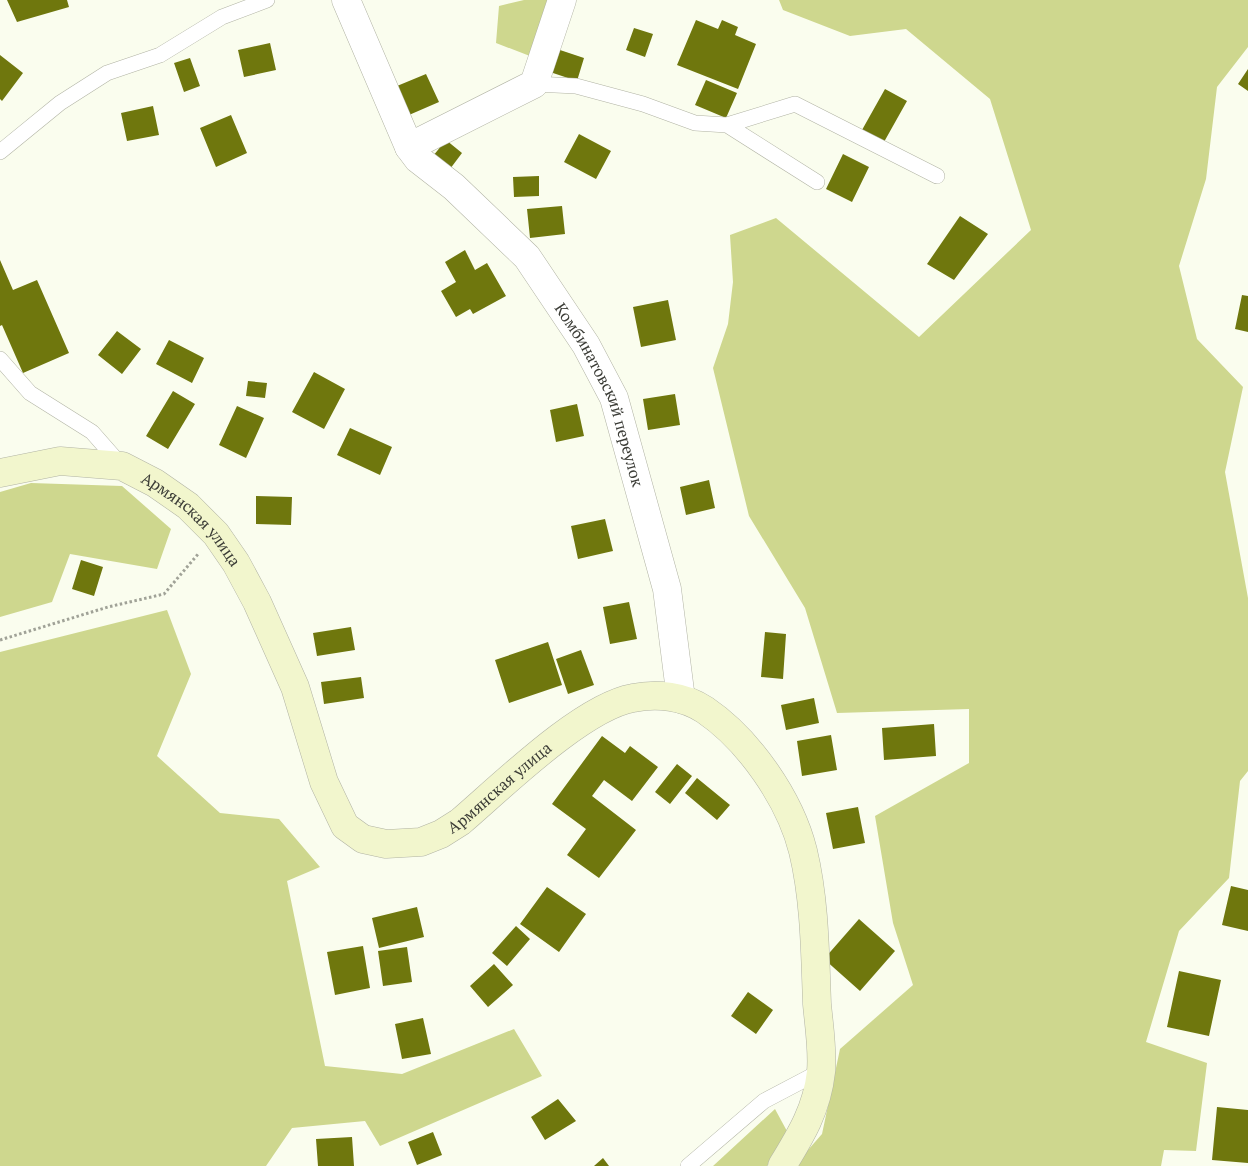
<svg xmlns="http://www.w3.org/2000/svg" width="1248" height="1166" font-family="'PT Serif',serif">
	<style>
		.green { fill: #ced78e }
		.building { fill: #6f770d }
		.lines { fill: none; stroke-linecap: round; stroke-linejoin: round }
		.lane-casing { stroke: #b1b3a4; stroke-width: 16 }
		.street-casing { stroke: #b1b3a4; stroke-width: 29 }
		.secondary-casing { stroke: #b1b3a4; stroke-width: 29 }
		.path { stroke: #a0a297; stroke-width: 3; stroke-dasharray: 2.5 2.5; stroke-linecap: butt }
		.lane { stroke: #fff; stroke-width: 15 }
		.street { stroke: #fff; stroke-width: 28 }
		.secondary { stroke: #f2f6cd; stroke-width: 28 }
		.labels { text-anchor: middle; dominant-baseline: central; stroke-width: 5; stroke-linejoin: round; paint-order: stroke }
		.street-label { font-size: 16px; fill: #3b3c36; stroke: #fff }
	</style>
	<rect width="100%" height="100%" fill="#fafdee"/>
	<path class="green" d="M524 0H547L554 4 535 58 496 43 499 6Z
		M779 0H1248V47L1217 87 1206 179 1179 266 1197 339 1243 387 1225 472 1248 598V771L1240 781 1229 878 1179 931 1146 1042 1207 1063 1196 1151 1164 1150 1161 1166H794L822 1134 840 1049 913 985 893 923 875 816 969 763V709L837 713 805 608 749 516 713 368 728 324 733 282 730 235 776 218 919 337 1031 230 990 99 906 29 850 36 783 10Z
		M31 483 122 486 171 529 157 569 70 554 52 602 0 617V492Z
		M167 610 191 674 157 756 220 813 279 819 320 867 287 881 325 1066 402 1074 514 1029 542 1076 380 1146 365 1121 292 1128 266 1166H0V652Z
		M775 1109 788 1133 767 1166H713Z"/>
	<path class="building" d="M7 0H67L69 7 17 22Z
		M696 20 718 29 722 20 738 27 735 35 756 44 738 89 677 65Z
		M634 28 653 34 645 57 626 50Z
		M270 43 276 70 244 77 238 50Z
		M551 47 584 58 577 81 544 70Z
		M0 55 23 73 2 101 0 99Z
		M190 58 200 86 184 92 174 63Z
		M1248 69V91L1238 84Z
		M426 74 439 102 409 115 397 86Z
		M706 80 737 93 726 118 695 105Z
		M885 89 907 101 884 142 862 130Z
		M153 106 159 135 127 141 121 113Z
		M231 115 247 153 216 167 200 128Z
		M579 134 611 151 596 179 564 162Z
		M446 140 462 153 450 169 433 156Z
		M843 154 869 167 852 202 826 189Z
		M539 176V196L514 197 513 177Z
		M562 206 565 234 530 238 527 209Z
		M960 216 988 234 954 280 927 264Z
		M465 250 475 270 487 263 506 296 473 314 470 309 456 317 441 291 456 282 445 262Z
		M0 260 13 290 37 280 69 353 23 373 2 325 0 326Z
		M1242 295 1248 296V332L1235 329Z
		M668 300 676 340 641 347 633 307Z
		M117 331 141 349 122 374 98 355Z
		M169 340 204 358 192 383 156 364Z
		M314 372 345 389 324 429 292 412Z
		M248 381 267 383 265 398 246 396Z
		M173 391 195 404 168 449 146 436Z
		M675 394 680 425 648 430 643 399Z
		M577 404 584 436 556 442 550 410Z
		M237 406 264 418 246 458 219 445Z
		M350 428 392 447 380 475 337 455Z
		M709 480 715 508 686 515 680 487Z
		M256 496 292 497 291 525 256 524Z
		M605 519 613 551 578 559 571 526Z
		M81 560 103 567 94 596 72 589Z
		M629 602 637 639 610 644 603 607Z
		M351 627 355 650 317 656 313 633Z
		M765 632 786 634 783 679 761 677Z
		M548 642 562 685 509 703 495 660Z
		M581 650 594 685 568 694 556 659Z
		M361 677 364 698 324 704 321 682Z
		M814 698 819 723 786 730 781 705Z
		M934 724 936 756 884 760 882 728Z
		M831 735 837 770 802 776 797 741Z
		M602 736 625 753 630 746 658 767 632 801 604 780 592 796 636 830 599 878 567 855 586 829 552 804Z
		M677 764 692 776 670 804 655 792Z
		M697 778 730 805 717 820 685 793Z
		M858 807 865 843 833 849 826 813Z
		M1231 886 1248 890V931L1222 925Z
		M547 887 586 914 559 952 520 924Z
		M417 907 424 937 379 948 372 918Z
		M859 919 895 951 860 991 824 959Z
		M516 926 530 939 507 966 492 953Z
		M363 946 370 988 335 995 327 952Z
		M407 947 412 982 383 986 378 951Z
		M494 964 513 985 488 1007 470 986Z
		M1179 971 1221 980 1209 1036 1167 1027Z
		M748 992 773 1010 756 1034 731 1016Z
		M423 1018 431 1054 402 1059 395 1024Z
		M558 1099 576 1121 545 1140 531 1117Z
		M1217 1107 1248 1110V1163L1212 1160Z
		M433 1132 442 1155 417 1165 408 1142Z
		M352 1137 354 1166H318L316 1139Z
		M603 1158 609 1166H594Z"/>
	<g class="lines">
		<defs>
			<path id="lane" d="M534 84 576 86 643 104 695 123 727 125 817 182
				M727 125 795 104 937 176
				M0 152 60 103 107 73 160 55 222 17 267 0
				M0 359 30 393 92 432 121 465
				M688 1166 764 1101 821 1071"/>
			<g id="street">
				<path id="s1" d="M346 0 409 147 418 159 454 187 527 257 586 345 614 398 667 589 681 699"/>
				<path d="M409 147 534 84 562 0"/>
			</g>
			<g id="secondary">
				<path id="s2" d="M0 473 60 461 122 466 155 483 188 506 216 534 236 563 257 602 295 687 324 782 345 826 363 839 386 844 421 842 441 834 460 822C501 787 582 707 633 698 657 693 684 696 705 710 749 740 790 799 803 851 815 901 815 953 817 1004 819 1026 823 1050 821 1072 817 1109 801 1135 782 1166"/>
			</g>
		</defs>
		<use href="#lane" class="lane-casing"/>
		<use href="#street" class="street-casing"/>
		<use href="#secondary" class="secondary-casing"/>
		<path class="path" d="M0 640 108 607 164 594 199 553"/>
		<use href="#lane" class="lane"/>
		<use href="#street" class="street"/>
		<use href="#secondary" class="secondary"/>
	</g>
	<g class="labels">
		<g class="street-label">
			<text stroke="none"><textPath href="#s1" startOffset="479">Комбинатовский переулок</textPath></text>
			<text stroke="none"><textPath href="#s2" startOffset="212">Армянская улица</textPath></text>
			<text stroke="none"><textPath href="#s2" startOffset="738">Армянская улица</textPath></text>
		</g>
	</g>
</svg>
